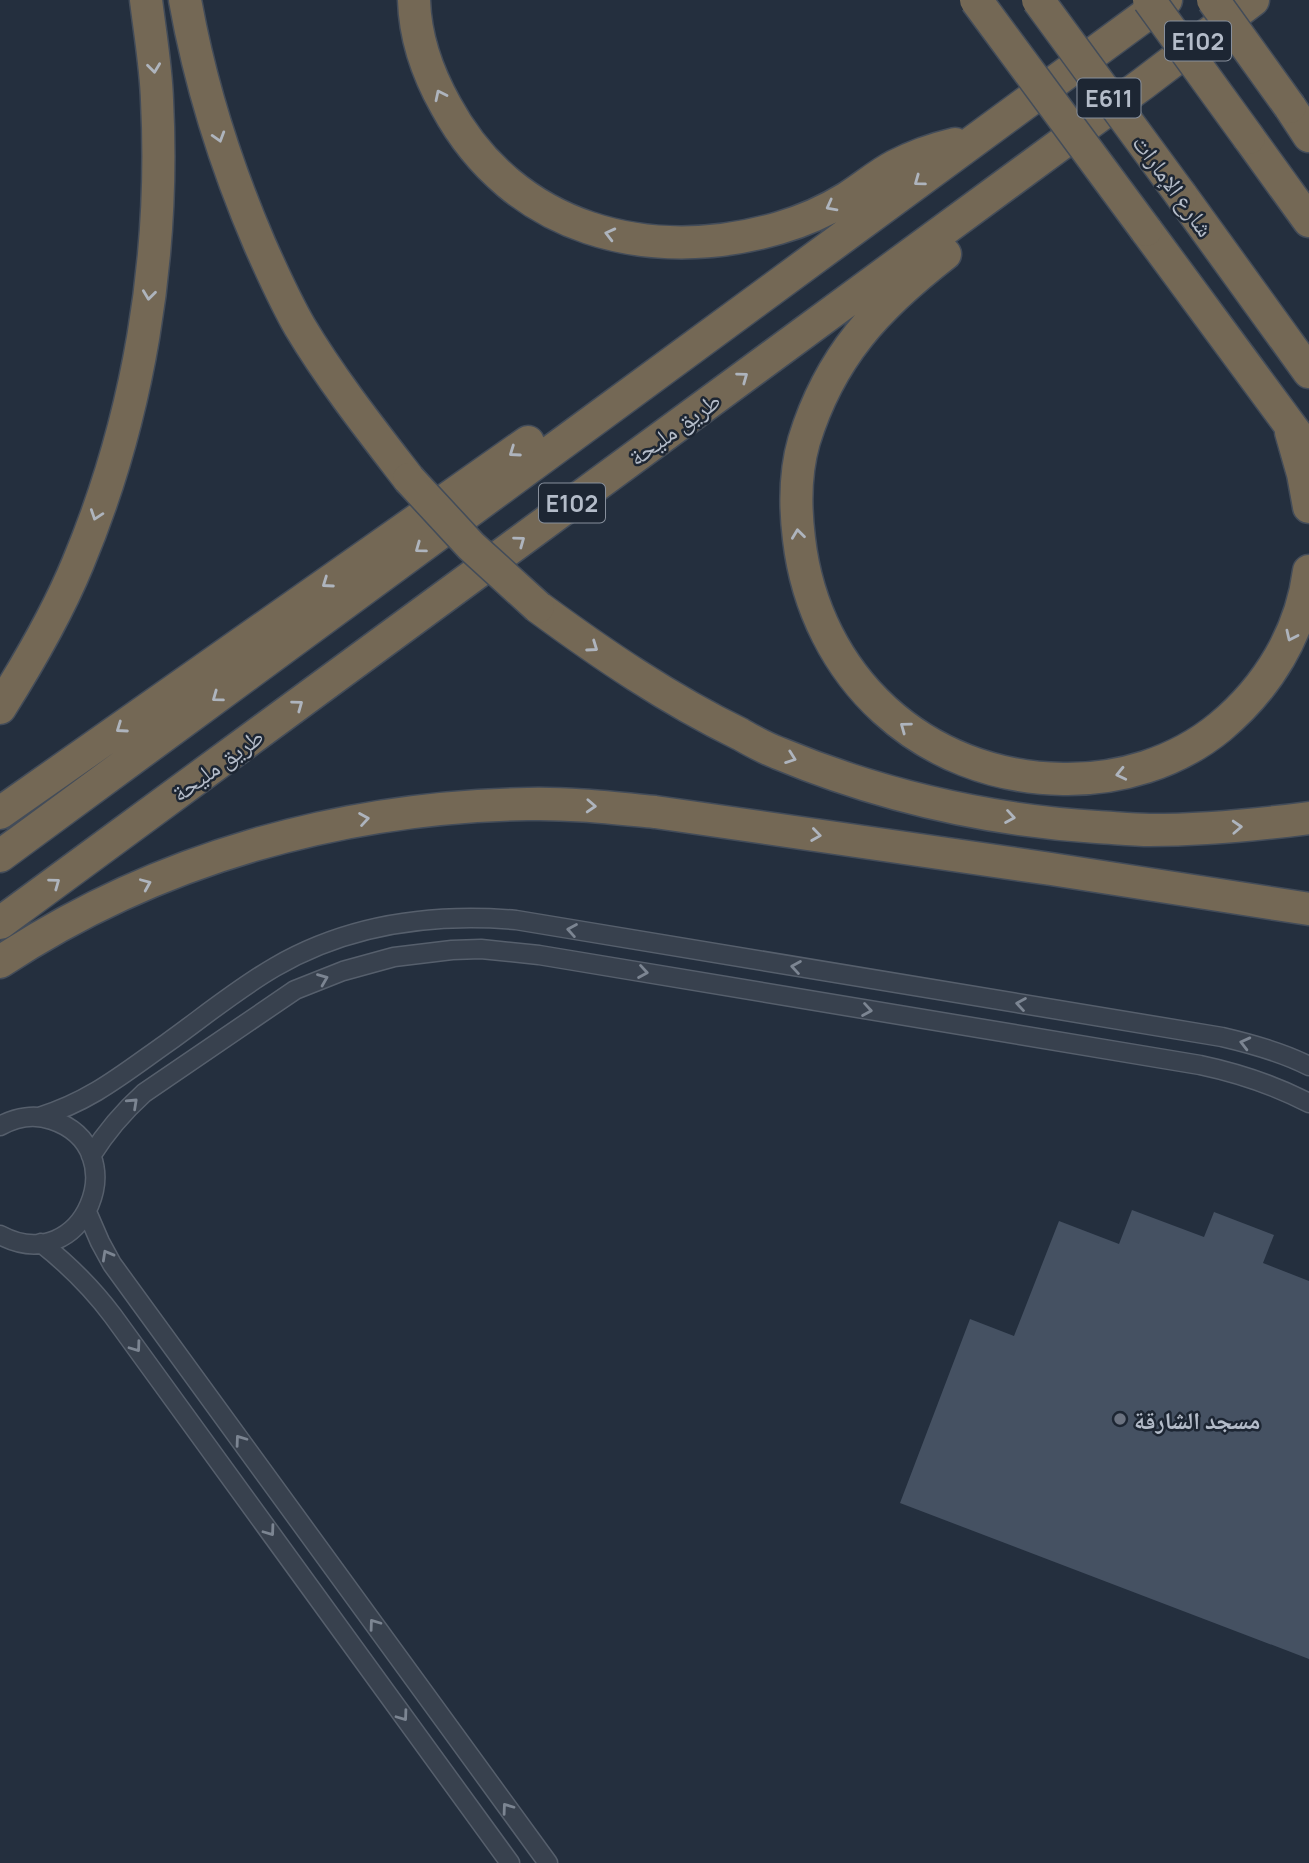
<svg xmlns="http://www.w3.org/2000/svg" width="1309" height="1863" font-family="Manrope,'Noto Naskh Arabic',sans-serif">
	<style>
		.building { fill: #455162 }
		.lines { fill: none; stroke-linecap: round; stroke-linejoin: round }
		.street-casing { stroke: #565f6c; stroke-width: 21 }
		.highway-casing { stroke: #434c59; stroke-width: 35 }
		.street { stroke: #38414e; stroke-width: 18 }
		.highway { stroke: #746855; stroke-width: 32 }
		.highway-bridge-casing { stroke: #434c59; stroke-width: 35; stroke-linecap: butt }
		.highway-bridge { stroke: #746855; stroke-width: 32 }
		.oneway { stroke: #aeb4bd }
		.oneway2 { stroke: #7c8592 }
		.worship-dot { fill: #6b7280; stroke: #1d2633; stroke-width: 2.5 }
		.labels { text-anchor: middle; dominant-baseline: central; stroke-width: 5; stroke-linejoin: round; paint-order: stroke }
		.shield { fill: #1d2633; stroke: #878f9c; stroke-width: 2 }
		.shield-label { font-size: 23px; font-weight: bold; fill: #b4bcc9 }
		.street-label { font-size: 24px; fill: #b4bcc9; stroke: #1d2633 }
		.poi-label { font-size: 24px; font-weight: bold; fill: #b4bcc9; stroke: #1d2633; text-anchor: start }
	</style>
	<rect width="100%" height="100%" fill="#242f3e"/>
	<path class="building" d="M1132 1210 1204 1237 1214 1212 1274 1235 1263 1263 1309 1281V1659L900 1503 970 1319 1014 1336 1059 1221 1119 1244Z"/>
	<g class="lines">
		<defs>
			<path id="street" d="M39 1117C91 1101 123 1074 167 1043 202 1018 237 989 275 967 349 924 432 913 516 920L1222 1037C1252 1044 1282 1052 1309 1066
				M0 1126C16 1117 35 1114 52 1120 137 1148 84 1280 0 1235
				M91 1156C106 1132 123 1112 144 1093L295 990 343 971 394 957 452 950 481 949 539 955 1200 1065C1238 1073 1274 1085 1309 1103
				M87 1212 100 1242 112 1264 548 1863
				M41 1243C69 1265 92 1288 113 1316L510 1863"/>
			<path id="highway" d="M185 0C200 84 226 166 260 245 272 272 285 301 300 327 331 379 372 431 409 479
				M414 0C415 37 428 74 446 106 513 230 649 266 779 228 803 221 826 211 847 198 863 188 878 175 895 166 914 156 934 149 955 144
				M1290 107 1309 136
				M1249 138 1309 221
				M1181 195 1309 372
				M1146 230 1309 451
				M945 254C877 307 830 356 804 441 795 472 795 507 799 539 815 677 923 777 1063 779 1119 780 1176 763 1220 727 1268 687 1301 633 1309 571
				M1291 432 1303 474 1309 507
				M538 607C602 654 668 699 740 734 752 741 765 748 778 753 879 795 988 820 1097 827 1115 828 1133 830 1150 830 1204 830 1256 825 1309 818
				M0 708C29 662 57 614 78 563 139 417 165 258 157 100 156 67 150 33 146 0
				M0 813 528 442
				M0 856 1166 0
				M0 923 1144 83 1253 0
				M0 962C156 859 341 807 528 804 570 803 613 808 655 812L1051 869 1309 909"/>
		</defs>
		<use href="#street" class="street-casing"/>
		<use href="#highway" class="highway-casing"/>
		<use href="#street" class="street"/>
		<use href="#highway" class="highway"/>
		<defs>
			<path id="highway-bridge" d="M976 0 1146 230
				M1038 0 1181 195
				M1149 0 1249 138
				M1213 0 1290 107
				M409 479 471 546 538 607"/>
		</defs>
		<use href="#highway-bridge" class="highway-bridge-casing"/>
		<use href="#highway-bridge" class="highway-bridge"/>
	</g>
	<defs><path id="oneway-chevron" d="M-2-3.5L2.5 0L-2 3.5" fill="none" stroke-width="1.6" stroke-linecap="round" stroke-linejoin="round" transform="scale(1.75)"/></defs>
	<g class="oneway">
		<use href="#oneway-chevron" transform="translate(154 68) rotate(83)"/>
		<use href="#oneway-chevron" transform="translate(440 95) rotate(-116)"/>
		<use href="#oneway-chevron" transform="translate(219 137) rotate(73)"/>
		<use href="#oneway-chevron" transform="translate(919 181) rotate(144)"/>
		<use href="#oneway-chevron" transform="translate(831 206) rotate(152)"/>
		<use href="#oneway-chevron" transform="translate(610 234) rotate(-166)"/>
		<use href="#oneway-chevron" transform="translate(149 295) rotate(97)"/>
		<use href="#oneway-chevron" transform="translate(743 377) rotate(-36)"/>
		<use href="#oneway-chevron" transform="translate(514 452) rotate(145)"/>
		<use href="#oneway-chevron" transform="translate(96 515) rotate(109)"/>
		<use href="#oneway-chevron" transform="translate(798 534) rotate(-97)"/>
		<use href="#oneway-chevron" transform="translate(520 541) rotate(-36)"/>
		<use href="#oneway-chevron" transform="translate(420 548) rotate(144)"/>
		<use href="#oneway-chevron" transform="translate(327 583) rotate(145)"/>
		<use href="#oneway-chevron" transform="translate(1291 636) rotate(115)"/>
		<use href="#oneway-chevron" transform="translate(593 647) rotate(35)"/>
		<use href="#oneway-chevron" transform="translate(217 697) rotate(144)"/>
		<use href="#oneway-chevron" transform="translate(298 705) rotate(-36)"/>
		<use href="#oneway-chevron" transform="translate(905 727) rotate(-144)"/>
		<use href="#oneway-chevron" transform="translate(121 728) rotate(145)"/>
		<use href="#oneway-chevron" transform="translate(791 758) rotate(20)"/>
		<use href="#oneway-chevron" transform="translate(1121 774) rotate(167)"/>
		<use href="#oneway-chevron" transform="translate(591 806) rotate(3)"/>
		<use href="#oneway-chevron" transform="translate(1010 817) rotate(9)"/>
		<use href="#oneway-chevron" transform="translate(364 819) rotate(-9)"/>
		<use href="#oneway-chevron" transform="translate(1237 827) rotate(-3)"/>
		<use href="#oneway-chevron" transform="translate(816 835) rotate(8)"/>
		<use href="#oneway-chevron" transform="translate(55 883) rotate(-36)"/>
		<use href="#oneway-chevron" transform="translate(146 884) rotate(-23)"/>
	</g>
	<g class="oneway2">
		<use href="#oneway-chevron" transform="translate(572 930) rotate(-170)"/>
		<use href="#oneway-chevron" transform="translate(796 967) rotate(-171)"/>
		<use href="#oneway-chevron" transform="translate(643 972) rotate(9)"/>
		<use href="#oneway-chevron" transform="translate(323 979) rotate(-22)"/>
		<use href="#oneway-chevron" transform="translate(1021 1004) rotate(-171)"/>
		<use href="#oneway-chevron" transform="translate(867 1010) rotate(9)"/>
		<use href="#oneway-chevron" transform="translate(1245 1043) rotate(-166)"/>
		<use href="#oneway-chevron" transform="translate(133 1103) rotate(-43)"/>
		<use href="#oneway-chevron" transform="translate(107 1255) rotate(-119)"/>
		<use href="#oneway-chevron" transform="translate(136 1347) rotate(54)"/>
		<use href="#oneway-chevron" transform="translate(240 1440) rotate(-126)"/>
		<use href="#oneway-chevron" transform="translate(270 1531) rotate(54)"/>
		<use href="#oneway-chevron" transform="translate(374 1624) rotate(-126)"/>
		<use href="#oneway-chevron" transform="translate(403 1716) rotate(54)"/>
		<use href="#oneway-chevron" transform="translate(507 1808) rotate(-126)"/>
	</g>
	<circle class="worship-dot" cx="1120" cy="1419" r="7"/>
	<g class="labels">
		<g class="shield">
			<rect x="1165" y="21.5" width="66" height="39" rx="5"/>
			<rect x="1077.5" y="78.5" width="63" height="39" rx="5"/>
			<rect x="539" y="483.5" width="66" height="39" rx="5"/>
		</g>
		<g class="shield-label">
			<text x="1198" y="41">E102</text>
			<text x="1109" y="98">E611</text>
			<text x="572" y="503">E102</text>
		</g>
		<g class="street-label">
			<text transform="translate(1174 185) rotate(54)">شارع الإمارات</text>
			<text transform="translate(674 428) rotate(-36)">طريق مليحة</text>
			<text transform="translate(217 764) rotate(-36)">طريق مليحة</text>
		</g>
		<g class="poi-label">
			<text x="1134" y="1419">مسجد الشارقة</text>
		</g>
	</g>
</svg>
